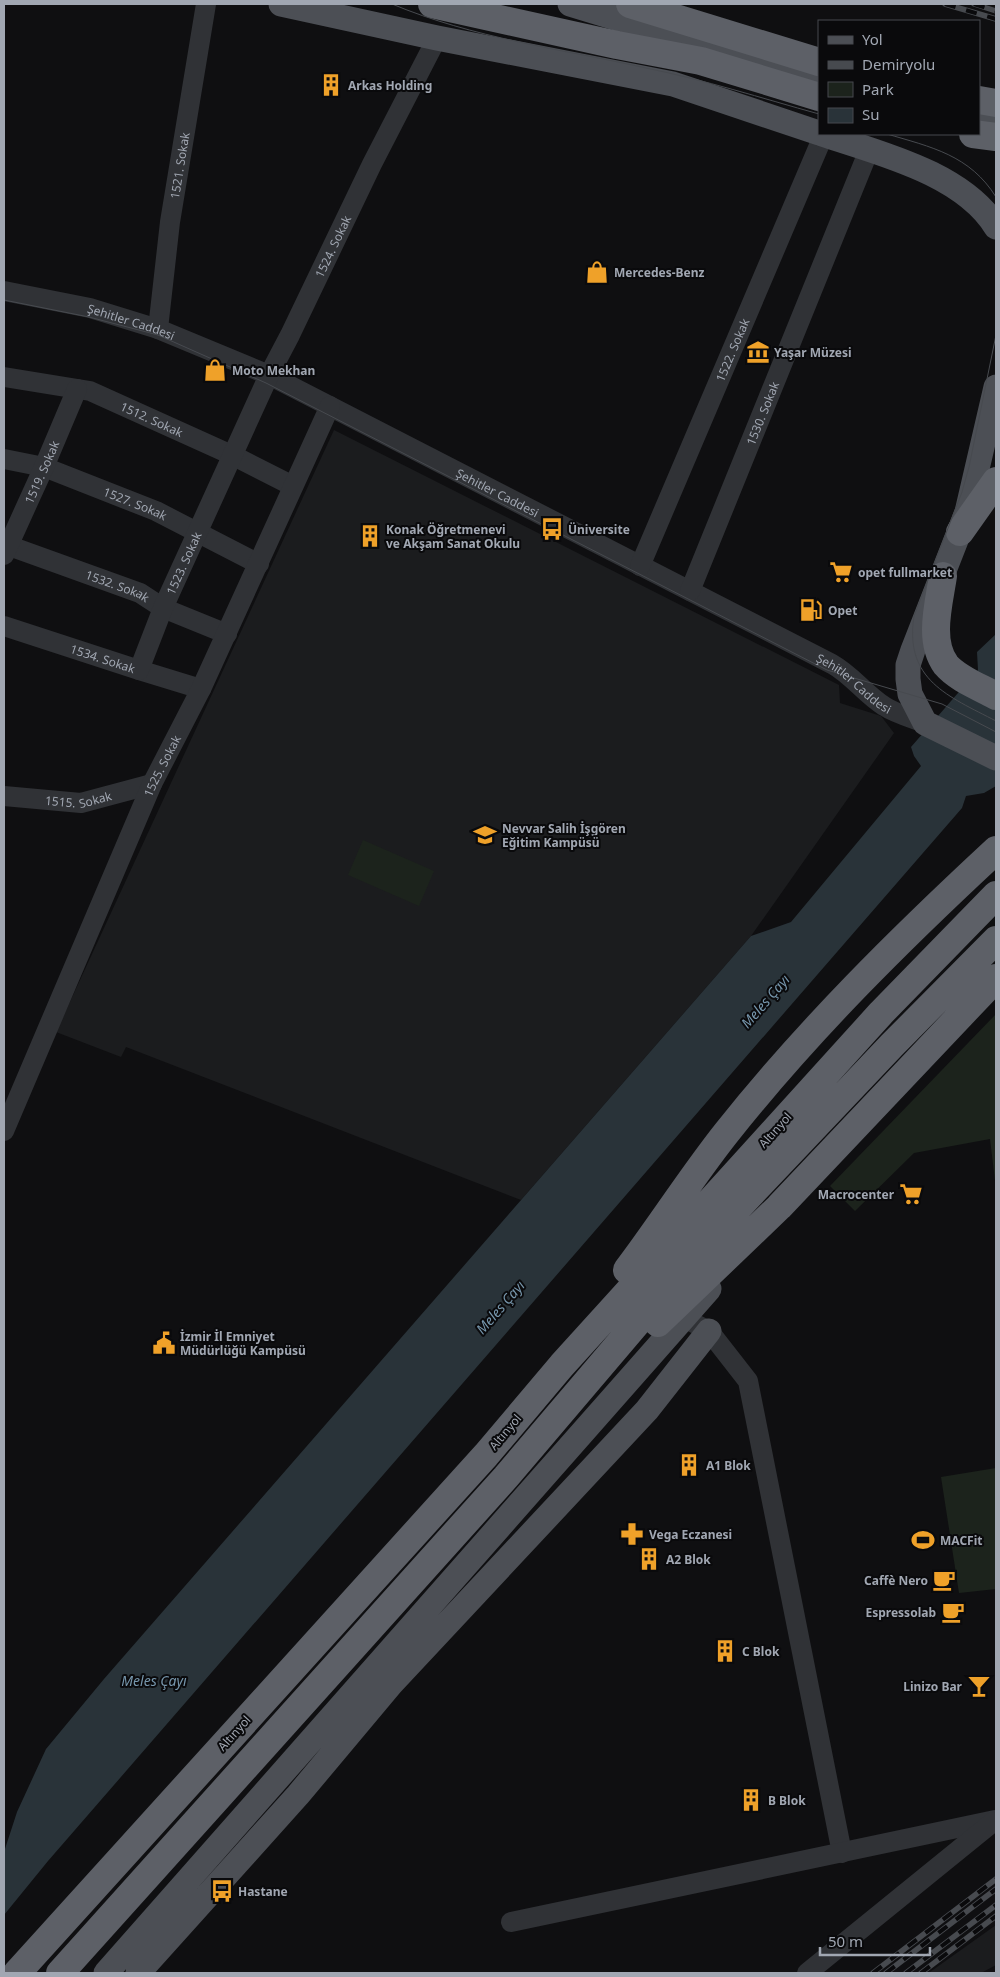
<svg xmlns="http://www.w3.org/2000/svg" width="1000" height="1977" font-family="'Noto Sans',sans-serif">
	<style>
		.built { fill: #1b1c1e }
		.green { fill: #1c231c }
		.water { fill: #293339 }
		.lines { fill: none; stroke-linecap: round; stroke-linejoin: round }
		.minor { stroke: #303236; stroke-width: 20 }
		.major { stroke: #4c4f55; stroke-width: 25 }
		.highway { stroke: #5d6067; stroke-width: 28 }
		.tram { stroke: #474a4f; stroke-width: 1 }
		.rail-casing { stroke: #474a4f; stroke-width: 5.5 }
		.rail { stroke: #0a0a0c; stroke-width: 4; stroke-dasharray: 11; stroke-linecap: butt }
		.labels { text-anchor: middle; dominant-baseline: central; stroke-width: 4; stroke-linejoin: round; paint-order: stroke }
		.poi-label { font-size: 12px; font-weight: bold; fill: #a1a7b2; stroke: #0a0a0c; text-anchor: start }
		.street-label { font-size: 12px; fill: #a1a7b2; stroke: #0a0a0c }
		.water-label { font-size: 14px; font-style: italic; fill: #7797ad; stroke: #0a0a0c }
	</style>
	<rect width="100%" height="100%" fill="#0f0f11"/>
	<path class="built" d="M334 430 839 685 840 703 881 716 894 733 751 936 521 1200 126 1047 121 1057 56 1032Z
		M996 1925V1965L981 1973 930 1972Z"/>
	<path class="green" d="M363 840 434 871 419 906 348 875Z
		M996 1014V1189L990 1139 914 1153 855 1211 830 1186Z
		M996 1468V1589L959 1593 941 1477Z"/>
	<path class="water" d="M996 634V786L984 793 966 796 962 808 48 1861 4 1915V1852L17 1812 46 1749 104 1679 751 936 791 922 921 766 914 756 911 747 978 670 977 652Z"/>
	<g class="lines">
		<g class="minor">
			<path id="s1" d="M4 291 90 308 158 329 269 375 832 664C852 675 865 694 884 706 896 714 912 718 925 723"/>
			<path id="s2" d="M158 329 170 222 206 4"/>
			<path id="s3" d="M4 377 90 391 234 456 293 486"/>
			<path id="s4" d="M4 459 44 467 156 511 259 564"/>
			<path id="s5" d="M4 544 140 593 163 608 227 634"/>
			<path id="s6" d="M4 555 44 467 77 389"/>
			<path id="s7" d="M640 566 824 134"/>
			<path id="s8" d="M690 591 869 150"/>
			<path id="s9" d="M4 626 139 670 201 689"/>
			<path id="s10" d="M139 670 163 608 269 375 290 335 372 164 437 38"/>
			<path id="s11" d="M4 796 81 803 152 784"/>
			<path id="s12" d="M4 1131 152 784 201 689 330 406"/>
			<path d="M684 1318 709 1331 748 1381 842 1853"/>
			<path d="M511 1922 995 1820"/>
			<path d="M807 1973 993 1822"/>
		</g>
		<path class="major" d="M281 4 437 38 673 84 819 133
			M570 4 819 80
			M979 119 996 122
			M822 134C878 153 963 173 996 227
			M996 387 967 512 913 650 908 665V679L910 694 925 723 996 758
			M106 1973 709 1289
			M138 1973 298 1795 391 1684 647 1410 709 1331"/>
		<path class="highway" d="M432 4 617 45 701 61 819 97
			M630 4 819 62
			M979 100 996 103
			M973 134 996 137
			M960 532 996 481
			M943 576C939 603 928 641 946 665 958 679 980 687 996 696
			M627 1270C661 1225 692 1176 727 1132 808 1030 901 938 996 850
			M658 1323 779 1207 996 978
			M17 1973 486 1455 562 1365 881 1013 996 895
			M60 1973 506 1477 710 1237 892 1045 996 940"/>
		<path class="tram" d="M392 4C473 38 561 49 646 68 705 80 761 98 819 114
			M887 134C931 147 970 155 996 197
			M4 300 89 317 158 335 266 383 827 670 942 704 996 732
			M996 335 969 467 962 492 914 616C904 680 948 696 996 721"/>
		<defs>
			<path id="rail" d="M945 4 996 19
				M974 4 996 11
				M873 1973 996 1879
				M886 1973 996 1889
				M906 1973 996 1905
				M921 1973 996 1916"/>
		</defs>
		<use href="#rail" class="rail-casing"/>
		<use href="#rail" class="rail"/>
	</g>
	<defs>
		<symbol id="building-bare" viewBox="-9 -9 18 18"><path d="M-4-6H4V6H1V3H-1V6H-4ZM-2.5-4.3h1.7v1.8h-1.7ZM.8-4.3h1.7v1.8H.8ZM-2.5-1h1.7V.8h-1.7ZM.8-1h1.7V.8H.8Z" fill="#efa129" stroke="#0a0a0c" stroke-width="2.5" paint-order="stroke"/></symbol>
		<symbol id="shop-bare" viewBox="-9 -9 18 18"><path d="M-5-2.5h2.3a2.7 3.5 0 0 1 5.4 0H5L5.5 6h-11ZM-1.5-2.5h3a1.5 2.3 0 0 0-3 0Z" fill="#efa129" stroke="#0a0a0c" stroke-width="2.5" paint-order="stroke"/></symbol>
		<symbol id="museum-bare" viewBox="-9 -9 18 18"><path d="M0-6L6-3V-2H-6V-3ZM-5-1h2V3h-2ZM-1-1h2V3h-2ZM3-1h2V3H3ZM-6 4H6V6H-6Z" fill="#efa129" stroke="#0a0a0c" stroke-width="2.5" paint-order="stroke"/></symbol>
		<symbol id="bus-bare" viewBox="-9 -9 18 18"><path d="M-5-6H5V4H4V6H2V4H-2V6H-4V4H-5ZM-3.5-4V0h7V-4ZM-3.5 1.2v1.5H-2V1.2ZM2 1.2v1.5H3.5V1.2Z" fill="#efa129" stroke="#0a0a0c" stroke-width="2.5" paint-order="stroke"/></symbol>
		<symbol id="supermarket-bare" viewBox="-9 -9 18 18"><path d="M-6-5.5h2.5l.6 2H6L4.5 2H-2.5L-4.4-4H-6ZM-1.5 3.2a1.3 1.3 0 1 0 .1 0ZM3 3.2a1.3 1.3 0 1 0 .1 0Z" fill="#efa129" stroke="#0a0a0c" stroke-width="2.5" paint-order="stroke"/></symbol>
		<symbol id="fuel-bare" viewBox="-9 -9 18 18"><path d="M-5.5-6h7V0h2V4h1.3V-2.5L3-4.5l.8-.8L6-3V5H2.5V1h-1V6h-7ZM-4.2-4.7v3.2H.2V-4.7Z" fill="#efa129" stroke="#0a0a0c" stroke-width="2.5" paint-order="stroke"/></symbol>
		<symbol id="school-bare" viewBox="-9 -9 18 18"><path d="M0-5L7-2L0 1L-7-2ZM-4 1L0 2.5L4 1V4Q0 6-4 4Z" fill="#efa129" stroke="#0a0a0c" stroke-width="2.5" paint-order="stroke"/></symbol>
		<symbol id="civic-bare" viewBox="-9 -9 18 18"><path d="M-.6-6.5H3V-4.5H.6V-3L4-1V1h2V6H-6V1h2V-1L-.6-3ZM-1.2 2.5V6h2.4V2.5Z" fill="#efa129" stroke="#0a0a0c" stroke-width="2.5" paint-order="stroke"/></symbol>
		<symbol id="pharmacy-bare" viewBox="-9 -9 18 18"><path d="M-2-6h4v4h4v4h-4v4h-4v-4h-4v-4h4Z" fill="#efa129" stroke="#0a0a0c" stroke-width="2.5" paint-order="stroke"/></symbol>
		<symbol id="stadium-bare" viewBox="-9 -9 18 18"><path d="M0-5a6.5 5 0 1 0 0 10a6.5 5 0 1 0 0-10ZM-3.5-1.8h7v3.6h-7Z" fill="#efa129" stroke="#0a0a0c" stroke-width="2.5" paint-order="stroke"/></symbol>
		<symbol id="cafe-bare" viewBox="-9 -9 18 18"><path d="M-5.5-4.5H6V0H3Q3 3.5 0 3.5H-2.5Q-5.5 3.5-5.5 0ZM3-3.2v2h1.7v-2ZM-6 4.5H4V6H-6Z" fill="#efa129" stroke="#0a0a0c" stroke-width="2.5" paint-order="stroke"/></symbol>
		<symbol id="bar-bare" viewBox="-9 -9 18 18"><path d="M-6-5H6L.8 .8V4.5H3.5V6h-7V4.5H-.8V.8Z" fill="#efa129" stroke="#0a0a0c" stroke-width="2.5" paint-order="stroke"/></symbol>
	</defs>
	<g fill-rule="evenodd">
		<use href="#building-bare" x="315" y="69" width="32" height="32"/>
		<use href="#shop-bare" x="581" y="256" width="32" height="32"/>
		<use href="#museum-bare" x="742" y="336" width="32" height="32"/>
		<use href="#shop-bare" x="199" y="354" width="32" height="32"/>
		<use href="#bus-bare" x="536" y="513" width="32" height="32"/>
		<use href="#building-bare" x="354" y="520" width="32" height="32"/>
		<use href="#supermarket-bare" x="825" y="556" width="32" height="32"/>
		<use href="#fuel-bare" x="795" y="594" width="32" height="32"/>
		<use href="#school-bare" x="469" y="819" width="32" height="32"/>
		<use href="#supermarket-bare" x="895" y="1178" width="32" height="32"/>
		<use href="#civic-bare" x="148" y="1327" width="32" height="32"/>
		<use href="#building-bare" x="673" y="1449" width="32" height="32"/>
		<use href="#pharmacy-bare" x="616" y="1518" width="32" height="32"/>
		<use href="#stadium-bare" x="907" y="1524" width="32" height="32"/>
		<use href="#building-bare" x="633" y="1543" width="32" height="32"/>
		<use href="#cafe-bare" x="928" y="1564" width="32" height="32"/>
		<use href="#cafe-bare" x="937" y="1596" width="32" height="32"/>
		<use href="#building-bare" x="709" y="1635" width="32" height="32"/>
		<use href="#bar-bare" x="963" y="1670" width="32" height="32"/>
		<use href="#building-bare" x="735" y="1784" width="32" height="32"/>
		<use href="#bus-bare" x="206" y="1875" width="32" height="32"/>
	</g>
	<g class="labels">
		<g class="poi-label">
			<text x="348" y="85">Arkas Holding</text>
			<text x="614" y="272">Mercedes-Benz</text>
			<text x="774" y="352">Yaşar Müzesi</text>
			<text x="232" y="370">Moto Mekhan</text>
			<text x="386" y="529">Konak Öğretmenevi<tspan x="386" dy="14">ve Akşam Sanat Okulu</tspan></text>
			<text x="568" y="529">Üniversite</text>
			<text x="858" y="572">opet fullmarket</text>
			<text x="828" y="610">Opet</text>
			<text x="502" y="828">Nevvar Salih İşgören<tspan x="502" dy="14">Eğitim Kampüsü</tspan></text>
			<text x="894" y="1194" text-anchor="end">Macrocenter</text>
			<text x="180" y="1336">İzmir İl Emniyet<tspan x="180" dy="14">Müdürlüğü Kampüsü</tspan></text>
			<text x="706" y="1465">A1 Blok</text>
			<text x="649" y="1534">Vega Eczanesi</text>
			<text x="940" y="1540">MACFit</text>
			<text x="666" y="1559">A2 Blok</text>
			<text x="928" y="1580" text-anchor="end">Caffè Nero</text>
			<text x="936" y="1612" text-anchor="end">Espressolab</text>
			<text x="742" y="1651">C Blok</text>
			<text x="962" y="1686" text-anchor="end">Linizo Bar</text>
			<text x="768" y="1800">B Blok</text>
			<text x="238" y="1891">Hastane</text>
		</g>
		<g class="street-label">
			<text stroke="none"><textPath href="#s2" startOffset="165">1521. Sokak</textPath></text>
			<text stroke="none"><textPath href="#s10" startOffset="466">1524. Sokak</textPath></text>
			<text stroke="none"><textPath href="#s1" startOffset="131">Şehitler Caddesi</textPath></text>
			<text stroke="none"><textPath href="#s7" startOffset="235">1522. Sokak</textPath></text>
			<text stroke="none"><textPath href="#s8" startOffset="192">1530. Sokak</textPath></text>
			<text stroke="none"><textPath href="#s3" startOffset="155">1512. Sokak</textPath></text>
			<text stroke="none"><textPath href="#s6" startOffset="91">1519. Sokak</textPath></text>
			<text stroke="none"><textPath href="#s1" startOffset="536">Şehitler Caddesi</textPath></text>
			<text stroke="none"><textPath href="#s4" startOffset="139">1527. Sokak</textPath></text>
			<text stroke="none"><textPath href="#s10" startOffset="116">1523. Sokak</textPath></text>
			<text stroke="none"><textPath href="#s5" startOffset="121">1532. Sokak</textPath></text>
			<text stroke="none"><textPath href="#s9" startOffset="104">1534. Sokak</textPath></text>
			<text stroke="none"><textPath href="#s1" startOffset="941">Şehitler Caddesi</textPath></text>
			<text stroke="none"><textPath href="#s12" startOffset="398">1525. Sokak</textPath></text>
			<text stroke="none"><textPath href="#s11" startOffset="75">1515. Sokak</textPath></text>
			<text transform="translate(775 1130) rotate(-48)">Altınyol</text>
			<text transform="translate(505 1432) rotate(-50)">Altınyol</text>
			<text transform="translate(234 1733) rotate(-48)">Altınyol</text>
		</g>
		<g class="water-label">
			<text transform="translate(765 1001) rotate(-49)">Meles Çayı</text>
			<text transform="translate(500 1307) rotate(-49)">Meles Çayı</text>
			<text x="154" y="1680">Meles Çayı</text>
		</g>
	</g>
	<rect width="1000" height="1977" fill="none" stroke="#a1a7b2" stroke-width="10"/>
	<rect x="818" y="20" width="162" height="115" fill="#0a0a0c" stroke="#46494e"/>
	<rect x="828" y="36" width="25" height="8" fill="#4c4f55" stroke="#46494e"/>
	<text x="862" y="45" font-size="15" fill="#a1a7b2">Yol</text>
	<rect x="828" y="61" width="25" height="8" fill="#474a4f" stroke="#46494e"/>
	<text x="862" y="70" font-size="15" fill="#a1a7b2">Demiryolu</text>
	<rect x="828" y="82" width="25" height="15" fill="#1c231c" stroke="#46494e"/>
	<text x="862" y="95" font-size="15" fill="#a1a7b2">Park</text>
	<rect x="828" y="108" width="25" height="15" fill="#293339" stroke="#46494e"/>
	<text x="862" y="120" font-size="15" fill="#a1a7b2">Su</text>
	<path d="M820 1947v8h110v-8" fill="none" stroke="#a1a7b2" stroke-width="2.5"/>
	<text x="828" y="1947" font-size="15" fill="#a1a7b2" stroke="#0a0a0c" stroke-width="4" paint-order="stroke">50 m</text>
</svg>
